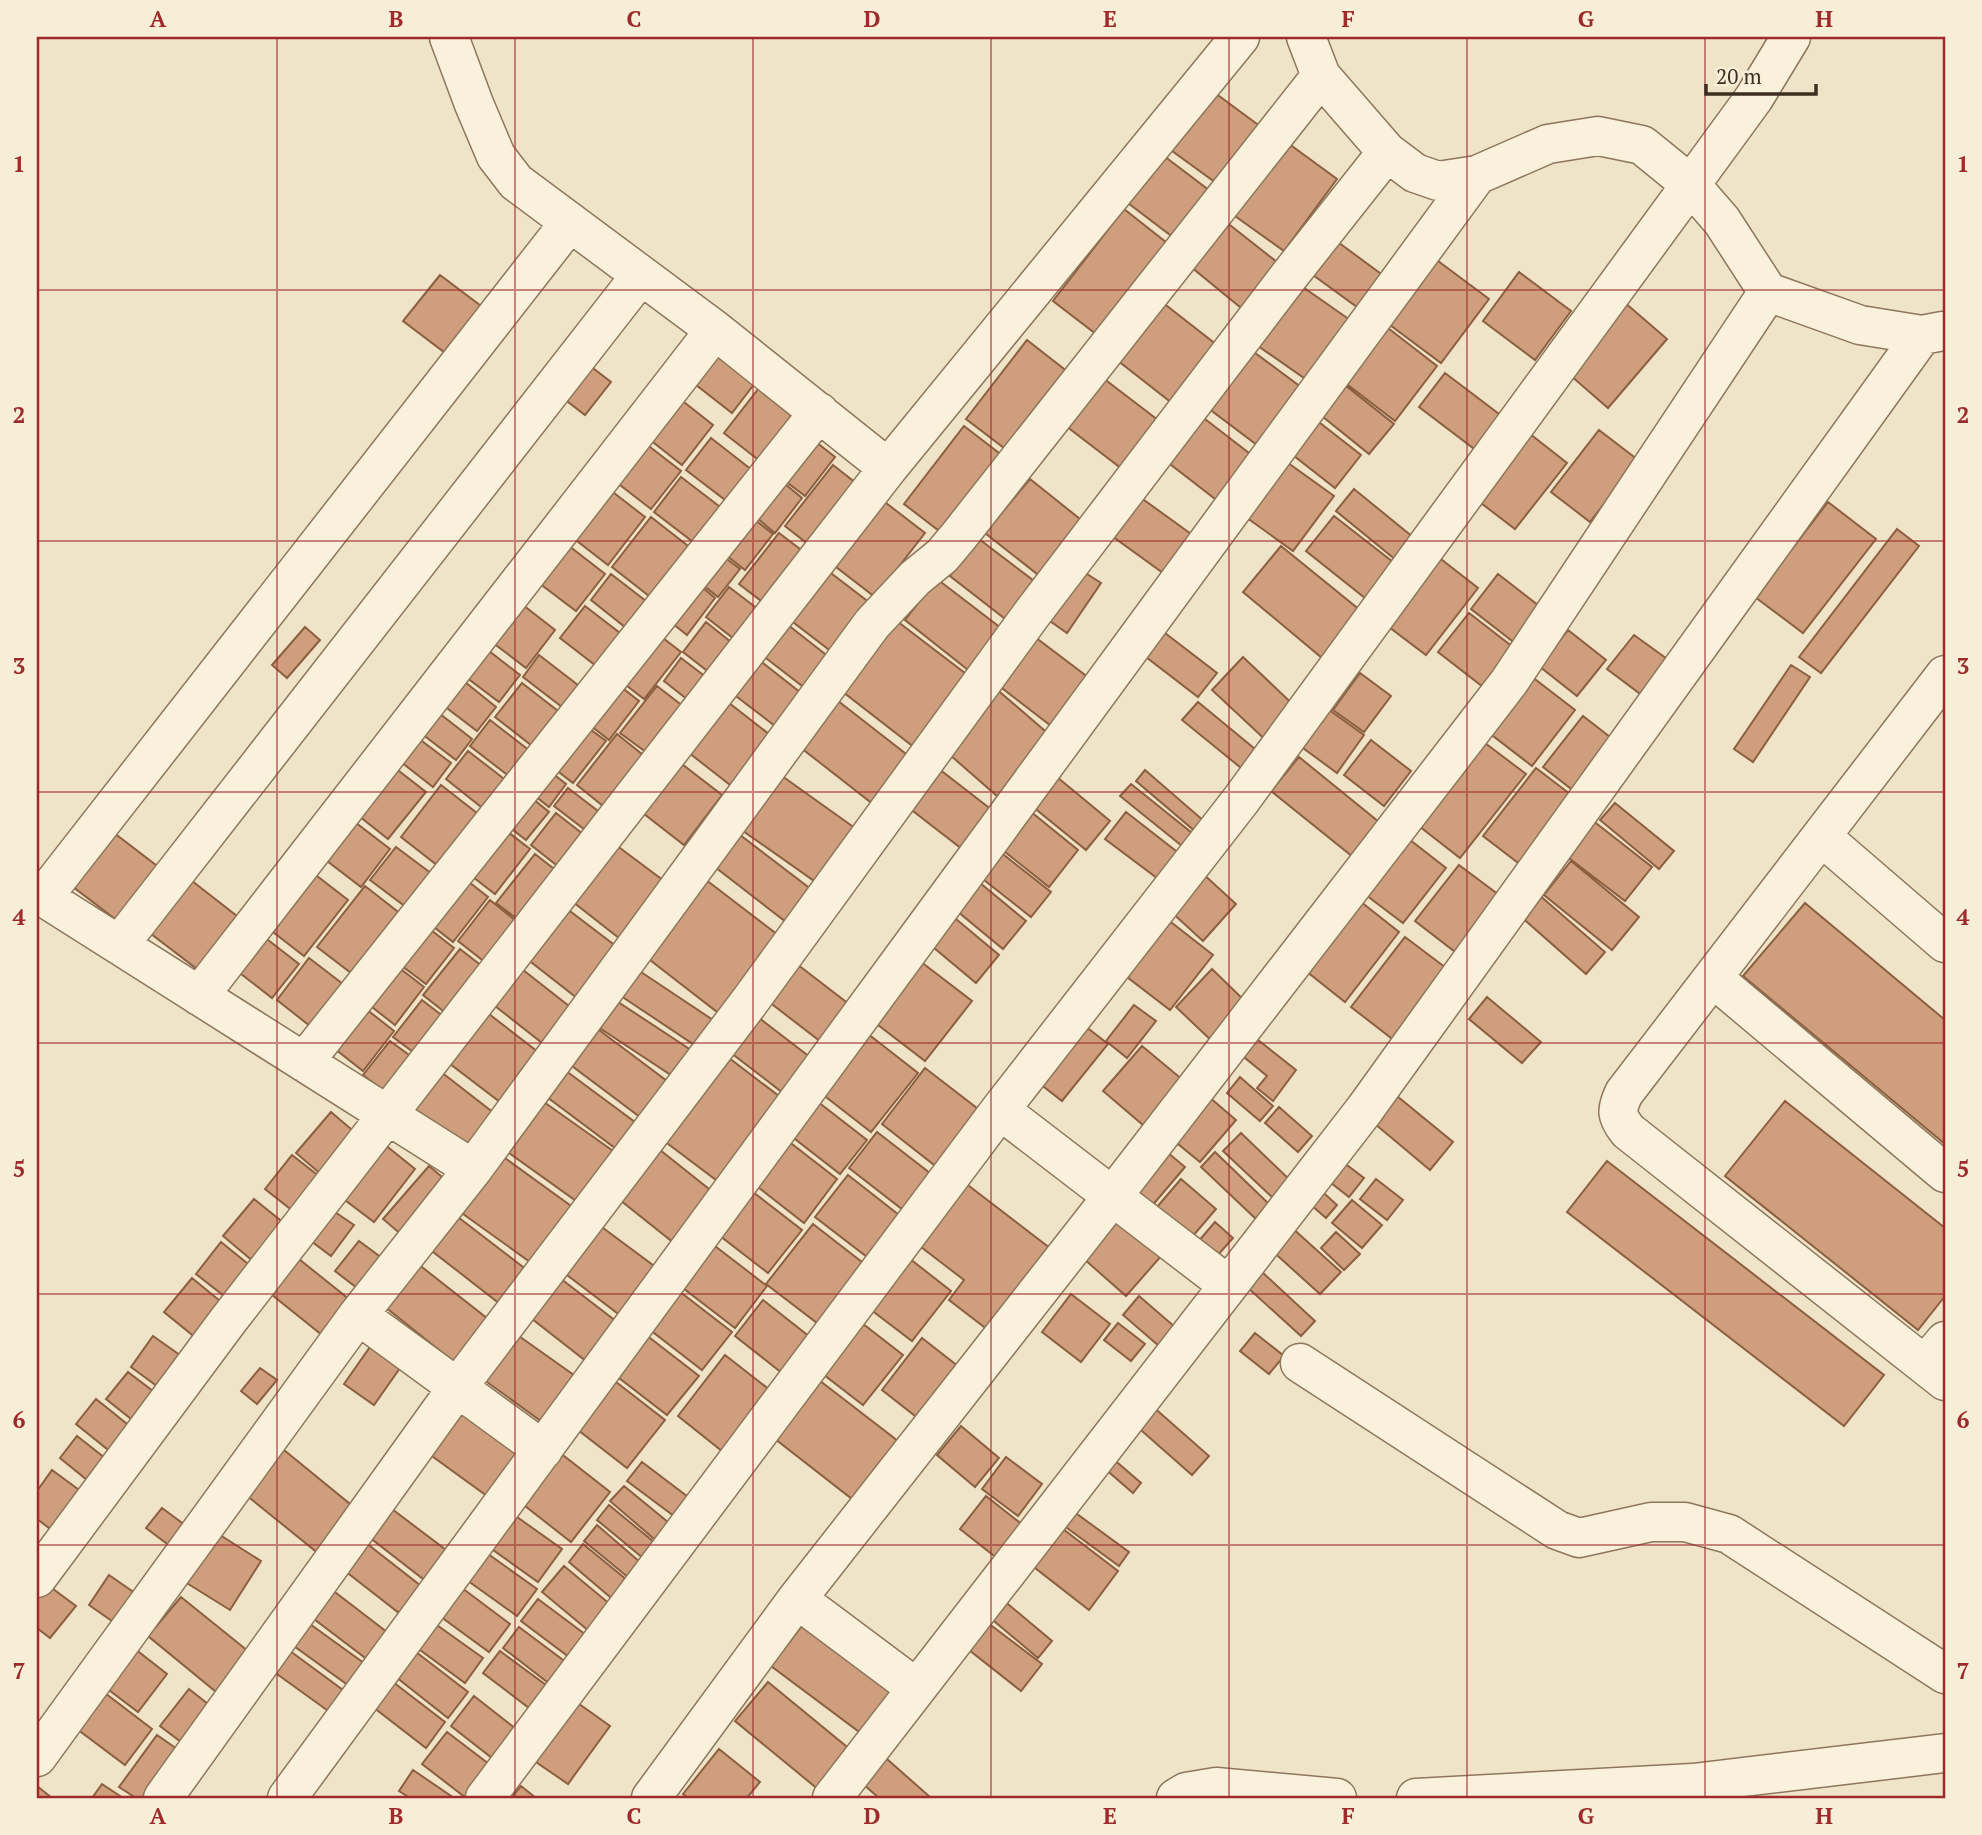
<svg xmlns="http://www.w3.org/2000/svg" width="1982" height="1835" font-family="'PT Serif',serif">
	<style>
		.building { fill: #cf9f7d; stroke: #8d5f41; stroke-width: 2 }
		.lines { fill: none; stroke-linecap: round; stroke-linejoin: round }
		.minor-casing { stroke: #8d765c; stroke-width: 41 }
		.minor { stroke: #faf1dc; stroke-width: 38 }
		.grid { fill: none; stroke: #9e2a2b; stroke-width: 2; stroke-opacity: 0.55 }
		.neatline { fill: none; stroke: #9e2a2b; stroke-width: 2.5 }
		.grid-label { font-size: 23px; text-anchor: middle; font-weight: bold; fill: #9e2a2b }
	</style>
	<rect width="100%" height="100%" fill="#f0e4c8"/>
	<path class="building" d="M1211 90 1261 127 1219 185 1168 148Z
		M1281 138 1337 179 1284 251 1228 211Z
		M1164 156 1218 197 1182 244 1128 203Z
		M1124 209 1167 243 1096 334 1053 301Z
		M1221 218 1287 270 1251 316 1185 262Z
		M1327 234 1392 282 1368 315 1302 267Z
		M1434 258 1489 299 1441 363 1386 322Z
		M1519 272 1571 311 1535 360 1483 321Z
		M440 275 481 306 444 352 403 321Z
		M1290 278 1360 327 1317 387 1248 339Z
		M1623 301 1667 339 1608 408 1563 369Z
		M1162 302 1222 349 1177 407 1117 360Z
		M1388 328 1437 366 1395 421 1344 382Z
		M1027 340 1073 376 1012 454 966 419Z
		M1243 344 1313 396 1269 454 1200 402Z
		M714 352 755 383 732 413 691 381Z
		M585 362 611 382 585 415 559 395Z
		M1445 373 1503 417 1477 451 1419 407Z
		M1103 378 1167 427 1130 475 1066 426Z
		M1341 382 1394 424 1369 454 1317 412Z
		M759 388 800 420 765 465 724 433Z
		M675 395 713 425 682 465 644 435Z
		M1192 409 1258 460 1223 505 1157 454Z
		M1315 419 1361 455 1335 488 1289 452Z
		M964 426 1008 460 947 537 904 504Z
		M1525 430 1567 463 1515 529 1473 497Z
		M1599 430 1638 460 1590 522 1551 492Z
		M807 435 835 457 805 496 776 474Z
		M711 438 757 474 733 506 686 470Z
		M641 440 681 471 651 509 611 478Z
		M1284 460 1334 496 1293 551 1243 515Z
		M833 465 866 491 818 552 785 526Z
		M773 474 802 498 775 533 746 509Z
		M681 477 728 513 701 548 654 512Z
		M1030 479 1090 527 1046 581 985 533Z
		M605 486 645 517 608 565 568 534Z
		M1354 489 1414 538 1396 560 1336 511Z
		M1133 492 1198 539 1170 578 1105 531Z
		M877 496 925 533 875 597 827 560Z
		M1828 502 1876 539 1803 633 1755 597Z
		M745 512 773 534 745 570 717 548Z
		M1334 516 1398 566 1370 602 1306 551Z
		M651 517 697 553 658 603 612 567Z
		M1897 529 1919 546 1821 673 1799 657Z
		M779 533 813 559 773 610 739 584Z
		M979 539 1042 587 1013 625 950 576Z
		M564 542 605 574 576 611 535 580Z
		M1281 546 1361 611 1322 658 1243 592Z
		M715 550 740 569 718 597 694 578Z
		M1437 556 1478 588 1426 655 1385 624Z
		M1073 565 1101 583 1067 633 1040 614Z
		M823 567 870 603 832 652 785 616Z
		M611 574 655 608 635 635 591 600Z
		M1498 574 1547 612 1520 647 1471 609Z
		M691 578 715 598 687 635 662 615Z
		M937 579 1010 635 977 677 905 620Z
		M729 587 771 619 747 649 706 617Z
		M514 598 555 630 526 668 484 636Z
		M585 606 629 640 604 672 560 638Z
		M1469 613 1518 651 1487 690 1438 652Z
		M889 615 974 680 919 751 834 685Z
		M783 621 830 658 806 689 758 652Z
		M706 622 742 651 719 680 683 652Z
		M305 627 320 640 287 678 272 665Z
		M650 628 681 652 644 699 613 675Z
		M1568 630 1606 660 1577 696 1539 666Z
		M1165 633 1217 673 1198 697 1146 657Z
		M1031 634 1097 684 1059 732 994 682Z
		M1634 635 1674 664 1647 699 1607 669Z
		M480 644 520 675 499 702 458 671Z
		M539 655 583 689 566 710 523 677Z
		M754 656 801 693 775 726 728 690Z
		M1243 657 1301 712 1270 744 1212 690Z
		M681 658 715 684 697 707 664 681Z
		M1791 665 1810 677 1753 762 1734 749Z
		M1360 673 1391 696 1364 732 1333 710Z
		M1527 673 1575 710 1532 766 1484 729Z
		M455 674 496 707 477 731 435 699Z
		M611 679 639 701 609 740 581 718Z
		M522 683 567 718 540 752 495 717Z
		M657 686 693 714 657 760 620 733Z
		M994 687 1058 742 1005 803 942 748Z
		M833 697 915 761 878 808 796 744Z
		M724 699 774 738 734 788 684 749Z
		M1198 702 1261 754 1246 772 1182 720Z
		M1318 702 1364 735 1337 773 1292 740Z
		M430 706 472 739 456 760 413 727Z
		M1583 716 1619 744 1579 795 1543 767Z
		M490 720 539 758 519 784 470 746Z
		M579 721 606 741 573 783 546 762Z
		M410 732 451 763 433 787 392 755Z
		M617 734 653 763 613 814 577 785Z
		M1371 740 1411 771 1384 806 1344 775Z
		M1485 743 1526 774 1460 858 1419 826Z
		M468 751 512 785 490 814 446 779Z
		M1299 757 1390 831 1363 865 1271 791Z
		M386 761 426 792 388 839 349 808Z
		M678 761 722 795 684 845 639 810Z
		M930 762 997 814 966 852 900 801Z
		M543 766 566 784 549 807 525 788Z
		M1536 768 1579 801 1526 869 1483 836Z
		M1145 770 1212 828 1203 838 1136 781Z
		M775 771 866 836 827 890 736 826Z
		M1057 777 1110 821 1086 850 1032 806Z
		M1131 784 1202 841 1192 854 1120 796Z
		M441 785 482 817 442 869 401 837Z
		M568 788 611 821 597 839 554 806Z
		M522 790 549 812 526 840 499 819Z
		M1615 803 1674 851 1659 869 1600 820Z
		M1025 807 1078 850 1049 887 995 844Z
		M1126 812 1185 858 1165 884 1105 839Z
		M556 813 593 842 569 875 531 845Z
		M347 816 390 849 361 887 318 854Z
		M1592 820 1652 867 1625 901 1565 855Z
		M105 826 165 872 123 925 64 880Z
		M500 826 530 849 495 894 464 870Z
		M731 828 812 890 786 922 706 860Z
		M1405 836 1446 868 1403 923 1362 892Z
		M612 842 664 881 619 938 568 898Z
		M396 847 440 880 414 913 370 880Z
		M999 851 1051 892 1031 917 979 876Z
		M535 854 567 879 529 928 496 903Z
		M1571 861 1639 917 1612 950 1544 895Z
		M1459 865 1507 901 1463 958 1415 921Z
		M308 869 348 900 304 956 264 925Z
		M1201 872 1236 904 1203 941 1168 909Z
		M460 875 488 897 453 942 425 920Z
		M701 876 782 938 721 1015 641 953Z
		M187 877 242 920 201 972 146 930Z
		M974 878 1026 921 1003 949 951 906Z
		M365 886 402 915 355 976 317 947Z
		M1538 894 1605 952 1586 974 1519 915Z
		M1356 898 1399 932 1345 1002 1301 967Z
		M490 900 526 929 495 970 458 941Z
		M1805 903 1945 1020V1144L1743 976Z
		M562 905 617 947 577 998 522 955Z
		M1158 912 1213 955 1170 1010 1114 967Z
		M950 914 999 955 976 983 927 942Z
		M422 923 454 948 426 984 394 960Z
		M259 933 299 964 272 998 232 967Z
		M1405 937 1450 971 1395 1041 1351 1007Z
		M460 949 492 974 456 1021 423 995Z
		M309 958 348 988 315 1030 277 1000Z
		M789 958 854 1008 825 1045 760 995Z
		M916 958 972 1001 925 1061 869 1018Z
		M393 963 424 987 395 1025 363 1000Z
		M518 966 574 1010 546 1046 490 1002Z
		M632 966 716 1022 699 1048 615 992Z
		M1212 969 1250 1006 1214 1043 1176 1007Z
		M606 994 694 1052 677 1079 589 1021Z
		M1487 997 1541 1042 1522 1063 1469 1019Z
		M422 1000 453 1024 424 1060 393 1037Z
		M361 1005 394 1031 363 1071 330 1045Z
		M1134 1005 1156 1021 1127 1058 1106 1041Z
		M480 1007 538 1052 500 1102 441 1057Z
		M750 1011 815 1061 787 1096 722 1046Z
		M591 1024 671 1084 644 1120 564 1060Z
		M1085 1026 1108 1044 1062 1101 1039 1083Z
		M863 1030 918 1073 871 1132 817 1090Z
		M1253 1036 1296 1070 1273 1101 1257 1088 1267 1076 1239 1053Z
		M390 1041 420 1063 393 1098 363 1075Z
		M1142 1046 1189 1085 1150 1131 1103 1091Z
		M720 1051 788 1103 724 1186 655 1134Z
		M558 1065 647 1131 627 1157 539 1091Z
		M436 1068 499 1117 468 1157 405 1109Z
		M925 1068 982 1112 938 1168 882 1124Z
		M1240 1077 1273 1106 1260 1121 1227 1093Z
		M1386 1087 1453 1142 1430 1170 1363 1114Z
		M534 1095 623 1158 586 1208 498 1145Z
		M1208 1096 1236 1120 1200 1162 1172 1139Z
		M813 1098 867 1140 840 1174 786 1132Z
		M1785 1101 1945 1228V1296L1918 1330 1725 1176Z
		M1279 1107 1312 1136 1298 1152 1265 1123Z
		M331 1112 364 1140 329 1181 296 1153Z
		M877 1132 935 1177 907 1213 849 1168Z
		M1241 1133 1294 1184 1276 1201 1223 1151Z
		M783 1137 837 1179 804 1223 749 1180Z
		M379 1140 415 1169 374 1222 337 1194Z
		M650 1142 724 1201 684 1251 610 1192Z
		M494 1150 578 1211 537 1267 452 1206Z
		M1167 1152 1185 1167 1145 1214 1127 1199Z
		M1215 1152 1270 1205 1256 1219 1201 1167Z
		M292 1155 320 1177 293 1211 265 1189Z
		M1335 1156 1364 1178 1349 1197 1321 1175Z
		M1607 1161 1884 1375 1844 1426 1567 1212Z
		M429 1166 454 1187 409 1241 383 1219Z
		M848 1175 904 1219 871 1260 815 1217Z
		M960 1179 1055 1252 992 1333 949 1300 964 1280 912 1240Z
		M1181 1179 1216 1209 1186 1244 1151 1214Z
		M1376 1179 1403 1200 1387 1220 1360 1199Z
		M1315 1185 1337 1205 1326 1218 1303 1198Z
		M749 1189 802 1230 768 1273 715 1232Z
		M254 1199 285 1224 254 1262 223 1236Z
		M1352 1200 1382 1225 1362 1248 1332 1223Z
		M329 1208 354 1225 331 1256 307 1238Z
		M454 1214 536 1277 509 1311 428 1248Z
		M1119 1218 1162 1255 1126 1296 1084 1259Z
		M595 1222 665 1274 629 1322 559 1269Z
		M1215 1222 1233 1238 1208 1266 1191 1250Z
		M813 1224 867 1266 821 1326 766 1284Z
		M1290 1226 1341 1272 1320 1294 1269 1248Z
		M1336 1232 1360 1254 1344 1270 1321 1248Z
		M359 1241 386 1261 361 1291 335 1271Z
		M221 1242 253 1268 228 1299 196 1274Z
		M711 1243 767 1286 735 1328 679 1285Z
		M289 1251 350 1300 322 1335 261 1286Z
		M905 1255 951 1291 912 1341 866 1306Z
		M413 1260 488 1319 454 1362 379 1302Z
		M552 1272 621 1325 591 1365 522 1311Z
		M1262 1272 1315 1321 1301 1336 1248 1288Z
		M192 1278 225 1305 196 1338 164 1312Z
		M675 1288 732 1332 702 1370 645 1326Z
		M1071 1294 1110 1324 1081 1362 1042 1332Z
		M1139 1296 1175 1327 1159 1346 1123 1315Z
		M763 1300 815 1341 787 1377 735 1336Z
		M858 1320 903 1355 863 1405 819 1371Z
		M1118 1323 1145 1344 1131 1361 1104 1340Z
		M509 1329 578 1378 545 1424 476 1374Z
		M641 1331 699 1376 667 1415 610 1371Z
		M1255 1333 1284 1356 1269 1374 1240 1351Z
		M153 1336 184 1358 161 1389 131 1367Z
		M922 1338 968 1374 928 1426 882 1390Z
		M370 1347 400 1368 374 1405 344 1384Z
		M725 1355 775 1394 727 1455 678 1416Z
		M260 1368 277 1380 257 1404 241 1391Z
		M128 1372 162 1398 140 1426 106 1399Z
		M607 1375 665 1420 627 1468 569 1423Z
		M815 1377 907 1448 861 1506 770 1435Z
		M96 1399 137 1432 117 1457 76 1424Z
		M1151 1405 1209 1456 1192 1475 1134 1424Z
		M458 1407 526 1457 494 1501 425 1451Z
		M961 1426 999 1458 975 1487 937 1455Z
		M77 1436 110 1462 92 1484 60 1458Z
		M550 1445 610 1492 571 1542 511 1495Z
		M284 1450 361 1513 324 1558 246 1495Z
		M1006 1457 1042 1484 1018 1516 982 1489Z
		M1111 1457 1141 1483 1133 1493 1103 1467Z
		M642 1462 700 1506 686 1525 627 1481Z
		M52 1470 90 1498 61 1537 37 1519V1491Z
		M624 1486 674 1527 660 1544 610 1501Z
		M986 1496 1033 1533 1007 1566 960 1529Z
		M609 1505 660 1547 649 1563 597 1520Z
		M162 1508 193 1531 178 1552 146 1528Z
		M392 1509 450 1553 427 1582 369 1537Z
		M1073 1511 1129 1552 1119 1566 1063 1525Z
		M510 1512 562 1549 538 1582 486 1545Z
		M597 1525 648 1569 635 1583 584 1541Z
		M1059 1526 1118 1571 1089 1610 1030 1564Z
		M209 1528 261 1561 230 1610 177 1577Z
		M361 1539 421 1586 399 1613 340 1567Z
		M583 1544 638 1589 623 1608 569 1562Z
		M484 1551 537 1589 517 1616 464 1578Z
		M564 1566 617 1610 595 1636 542 1592Z
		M109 1575 145 1600 125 1630 89 1605Z
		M45 1583 76 1606 50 1638 37 1628V1594Z
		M458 1585 510 1624 489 1652 437 1614Z
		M331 1589 392 1636 372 1663 310 1616Z
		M181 1597 259 1660 226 1700 148 1636Z
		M538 1599 590 1638 573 1660 521 1621Z
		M1002 1599 1052 1641 1038 1658 988 1616Z
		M303 1619 368 1666 352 1688 287 1641Z
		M984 1620 1042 1664 1021 1691 964 1646Z
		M805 1622 900 1693 866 1737 771 1666Z
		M434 1623 483 1658 465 1683 416 1647Z
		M519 1627 567 1663 551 1685 503 1648Z
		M130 1645 167 1674 138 1712 101 1684Z
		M286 1648 347 1693 331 1713 270 1669Z
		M500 1651 546 1685 529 1708 483 1673Z
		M416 1652 468 1692 448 1718 396 1677Z
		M393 1682 445 1722 426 1748 373 1707Z
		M768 1682 858 1756 825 1795 735 1721Z
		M189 1689 213 1708 185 1745 160 1726Z
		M101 1690 152 1729 125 1765 73 1726Z
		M474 1696 525 1736 501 1765 451 1726Z
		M575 1701 610 1726 568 1784 533 1760Z
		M447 1732 502 1774 483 1798H466L422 1764Z
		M157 1735 187 1756 157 1798H136L119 1787Z
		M719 1749 760 1782 747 1798H688L683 1794Z
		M879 1752 930 1797 879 1798 856 1778Z
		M413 1770 454 1798H410L399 1791Z
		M102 1784 123 1798H92Z
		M37 1786 52 1798H37Z
		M521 1786 536 1798H511Z"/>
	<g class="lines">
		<defs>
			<path id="minor" d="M449 37 474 104 496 156 516 182 715 330 888 468
				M1306 37 1321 76 1387 152 1415 173 1438 181 1477 175 1548 144 1598 136 1642 145 1690 184 1722 221 1768 292 1860 325 1922 335 1943 331
				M1945 675 1624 1093C1616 1110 1616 1116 1628 1131L1945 1381
				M1822 837 1945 943
				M37 893 473 1169
				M43 897 570 222
				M119 945 641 275
				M1713 978 1945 1173
				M199 996 715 330
				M304 1062 819 412
				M1000 1110 1228 1285
				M358 1315 543 1450
				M1300 1363 1557 1530 1579 1538 1651 1522H1685L1729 1534 1945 1674
				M1925 1365 1945 1341
				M37 1578 227 1322 888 468 1240 37
				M797 1599 916 1688
				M37 1757 358 1315 473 1169 872 624 915 578 942 556 958 537 1321 76
				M163 1798 457 1388 750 1001 1031 615 1289 276 1387 152
				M287 1798 1477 175
				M485 1798 1000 1110 1241 800 1754 98 1791 37
				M651 1798 797 1599 1112 1197 1509 682 1768 292
				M832 1798 1365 1109 1922 335
				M1176 1798 1186 1792 1216 1787 1337 1798
				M1416 1798 1693 1783 1945 1753"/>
		</defs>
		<use href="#minor" class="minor-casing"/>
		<use href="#minor" class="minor"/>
	</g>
	<path class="grid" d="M277 37V1798M515 37V1798M753 37V1798M991 37V1798M1229 37V1798M1467 37V1798M1705 37V1798M37 290H1945M37 541H1945M37 792H1945M37 1043H1945M37 1294H1945M37 1545H1945"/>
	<rect width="1982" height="1835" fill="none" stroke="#f7eed8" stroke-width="77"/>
	<path d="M1706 84v10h110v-10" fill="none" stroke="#3d2e20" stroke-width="3.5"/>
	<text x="1716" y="84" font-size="21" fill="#3d2e20" stroke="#f7eed8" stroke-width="5" paint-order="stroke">20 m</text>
	<rect x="38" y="38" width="1906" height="1759" class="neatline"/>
	<g class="grid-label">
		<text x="158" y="27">A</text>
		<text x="396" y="27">B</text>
		<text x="634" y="27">C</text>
		<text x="872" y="27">D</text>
		<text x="1110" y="27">E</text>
		<text x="1348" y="27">F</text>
		<text x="1586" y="27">G</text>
		<text x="1824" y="27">H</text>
		<text x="19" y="172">1</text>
		<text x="1963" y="172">1</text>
		<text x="19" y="423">2</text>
		<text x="1963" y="423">2</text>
		<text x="19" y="674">3</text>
		<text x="1963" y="674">3</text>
		<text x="19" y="925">4</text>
		<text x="1963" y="925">4</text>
		<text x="19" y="1177">5</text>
		<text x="1963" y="1177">5</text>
		<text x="19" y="1428">6</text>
		<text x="1963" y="1428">6</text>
		<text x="19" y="1679">7</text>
		<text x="1963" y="1679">7</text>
		<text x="158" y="1824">A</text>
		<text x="396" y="1824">B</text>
		<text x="634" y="1824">C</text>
		<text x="872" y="1824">D</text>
		<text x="1110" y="1824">E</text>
		<text x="1348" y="1824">F</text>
		<text x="1586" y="1824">G</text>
		<text x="1824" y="1824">H</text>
	</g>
</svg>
